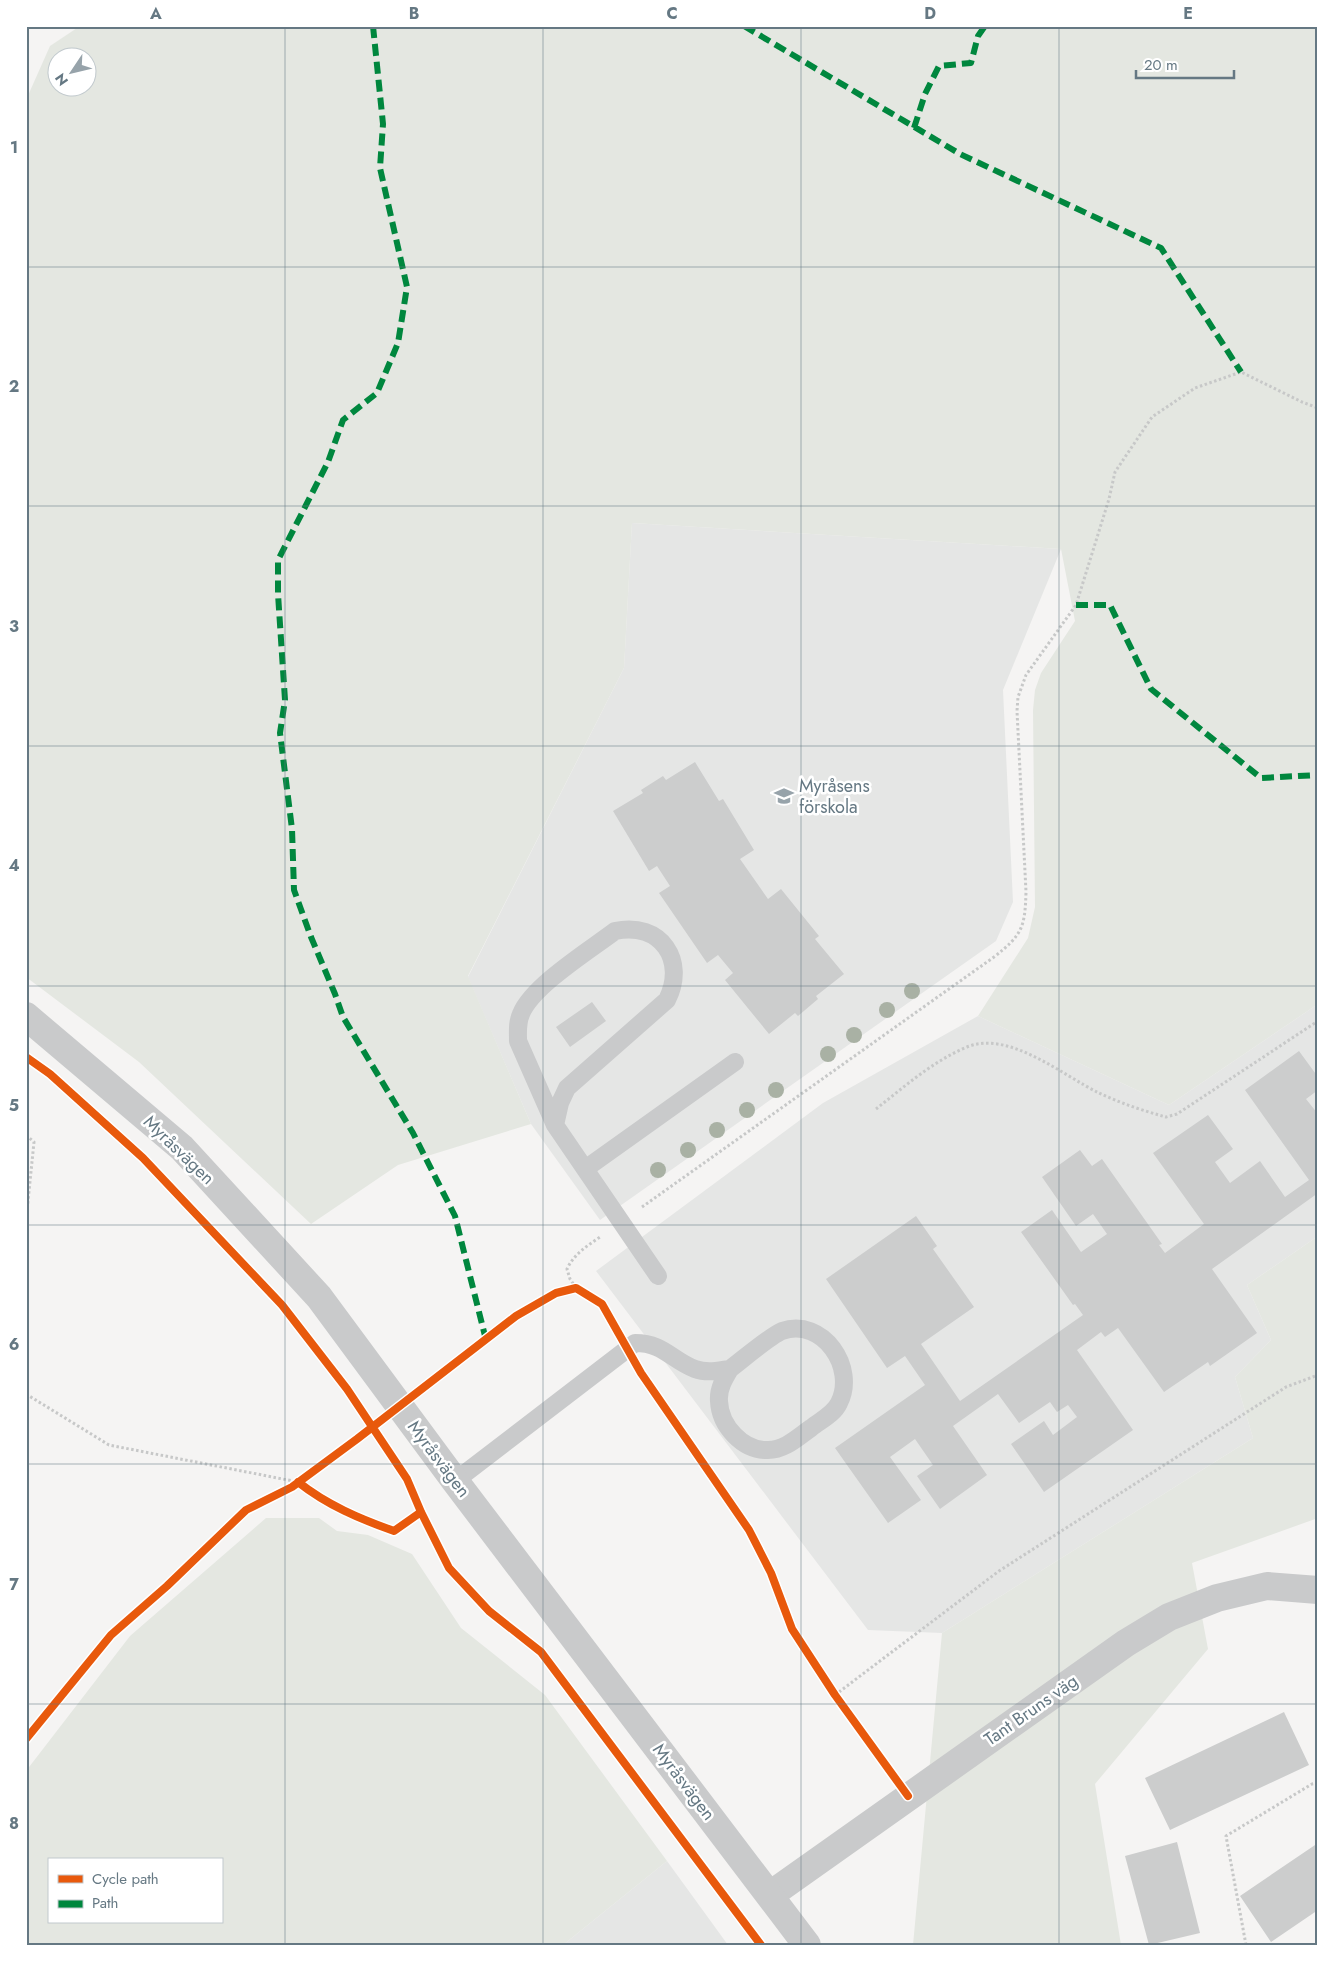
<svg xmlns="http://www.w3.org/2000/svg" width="1344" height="1971" font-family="Jost,sans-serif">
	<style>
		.built { fill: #e5e6e5 }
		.green { fill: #e4e7e1; fill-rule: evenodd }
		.building { fill: #cccdcd }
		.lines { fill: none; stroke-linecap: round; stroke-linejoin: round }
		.path { stroke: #c7c8c8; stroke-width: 3; stroke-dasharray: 2.5 2.5; stroke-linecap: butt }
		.service { stroke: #c9cacb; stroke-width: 18 }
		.minor { stroke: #c9cacb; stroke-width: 28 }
		.tertiary { stroke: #c9cacb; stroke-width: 28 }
		.quiet { stroke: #00873e; stroke-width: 6; stroke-dasharray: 12 6; stroke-linecap: butt }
		.cycleway-casing { stroke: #fff; stroke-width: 11 }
		.cycleway { stroke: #e8590c; stroke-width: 8 }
		.tree { fill: #a9b1a4 }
		.grid { fill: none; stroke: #657883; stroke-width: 1; stroke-opacity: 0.55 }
		.labels { text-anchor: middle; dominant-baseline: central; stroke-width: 5; stroke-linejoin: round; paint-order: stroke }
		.poi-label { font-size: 18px; fill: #657883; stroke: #fff; text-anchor: start }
		.street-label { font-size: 18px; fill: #657883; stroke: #fff }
		.neatline { fill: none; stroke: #657883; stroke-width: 2 }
		.grid-label { font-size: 16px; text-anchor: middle; font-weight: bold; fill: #657883 }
	</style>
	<rect width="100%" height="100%" fill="#f5f4f3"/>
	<path class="built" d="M632 523 1061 549 1003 690 1013 902 996 941 600 1220 531 1124 468 977 624 668Z
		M1318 1004V1236L1247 1285 1271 1340 1235 1377 1253 1438 942 1633 868 1630 596 1271 823 1103 978 1016 1169 1105Z
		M667 1861 728 1945H563Z"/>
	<path class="green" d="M80 26H1318V1004L1169 1105 978 1016 1028 938 1035 907 1033 710 1035 690 1041 673 1075 621 1061 549 632 523 624 668 468 976 531 1124 398 1165 311 1224 139 1062 26 977V100L50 46ZM58 58H88V88H58Z
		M1318 1236V1518L1192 1563 1208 1649 1095 1784 1121 1945H913L942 1633 1253 1438 1235 1377 1271 1340 1247 1285Z
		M266 1518H319L337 1531 368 1535 412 1554 461 1628 545 1695 667 1861 563 1945H26V1771L130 1636ZM49 1860H221V1922H49Z"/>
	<path class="building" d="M695 762 719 801 723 799 754 850 740 859 768 899 781 889 819 936 815 939 844 974 816 996 818 999 798 1016 795 1013 769 1034 725 980 733 973 718 955 707 963 659 893 670 886 657 866 649 871 613 811 643 793 641 790 663 776 666 780Z
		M592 1002 606 1021 570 1047 556 1027Z
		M1299 1051 1318 1077V1090L1306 1099 1318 1114V1193L1212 1269 1257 1333 1210 1366 1208 1362 1164 1392 1118 1328 1105 1337 1101 1332 1077 1350 1133 1430 1044 1492 1011 1444 1044 1421 1053 1435 1077 1417 1068 1405 1057 1412 1050 1402 1019 1423 998 1394 953 1426 987 1475 940 1509 917 1476 933 1465 915 1439 890 1457 921 1500 888 1523 835 1448 925 1385 905 1356 887 1368 826 1279 916 1216 937 1246 933 1249 974 1307 921 1344 960 1401 1083 1315 1075 1304 1073 1305 1021 1232 1052 1210 1081 1252 1107 1234 1093 1214 1076 1226 1042 1177 1080 1150 1092 1166 1102 1159 1162 1244 1159 1245 1165 1253 1204 1224 1153 1153 1208 1115 1233 1149 1215 1162 1230 1183 1260 1161 1285 1197 1309 1180 1245 1090Z
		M1284 1712 1309 1765 1170 1830 1145 1778Z
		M1177 1842 1200 1933 1149 1945 1125 1856Z
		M1318 1843V1910L1271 1942 1240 1896Z"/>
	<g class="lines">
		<path class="path" d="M876 1109C904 1087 933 1061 967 1047 1009 1030 1062 1075 1099 1093 1120 1103 1144 1111 1166 1117L1177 1114 1318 1021
			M26 1135 34 1142 26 1221
			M642 1207 994 957C1022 935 1025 928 1026 892L1017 711 1018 697 1026 675 1076 605 1109 499 1115 472 1152 417 1195 388 1241 372 1302 402 1318 408
			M576 1288 570 1279 567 1269C574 1254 587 1246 600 1237
			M26 1394 109 1445 298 1482
			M835 1695 999 1571 1286 1387 1318 1375
			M1246 1945 1226 1836 1312 1784 1318 1783"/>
		<path class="service" d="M555 1125 560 1103 567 1088 667 1000C687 961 661 921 615 931 590 950 532 986 521 1014 517 1023 518 1031 518 1041L555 1125 658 1276
			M585 1169 735 1062
			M455 1481 635 1343C664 1343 671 1360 695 1369 706 1373 718 1371 730 1369 724 1379 718 1389 719 1401 720 1426 743 1451 768 1450 785 1450 798 1437 811 1428 821 1420 834 1414 839 1403 857 1368 823 1317 782 1331 770 1336 742 1360 730 1369"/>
		<path class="minor" d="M770 1895 1126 1643 1169 1617 1217 1598 1267 1586 1318 1590"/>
		<path class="tertiary" d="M26 1016 182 1148 319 1297 455 1481 807 1945"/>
		<path class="quiet" d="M373 26 383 124 380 168 407 287 398 343 377 393 343 420 328 462 278 560V594L285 700 280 733 292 829 294 890 311 937 335 994 343 1017 413 1133 455 1216 486 1340
			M744 26 960 154 1161 248 1241 372
			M914 128 925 94 939 66 971 63 978 36 985 26
			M1076 605H1110L1151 689 1261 778 1318 775"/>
		<defs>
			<path id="cycleway" d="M26 1057 50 1074 143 1158 282 1305 347 1389 407 1479 421 1512 449 1568 489 1611 541 1652 761 1945
				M298 1482C327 1505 360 1519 394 1531L421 1512
				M26 1739 111 1635 167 1586 246 1510 292 1487 357 1439 516 1316 556 1293 576 1288 602 1304 641 1373 749 1530 771 1573 792 1629 835 1695 908 1796"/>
		</defs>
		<use href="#cycleway" class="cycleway-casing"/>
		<use href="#cycleway" class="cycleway"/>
	</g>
	<g class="tree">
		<circle cx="912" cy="991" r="8"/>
		<circle cx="887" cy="1010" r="8"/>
		<circle cx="854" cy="1035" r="8"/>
		<circle cx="828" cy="1054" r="8"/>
		<circle cx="776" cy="1090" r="8"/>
		<circle cx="747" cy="1110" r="8"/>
		<circle cx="717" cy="1130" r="8"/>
		<circle cx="688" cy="1150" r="8"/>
		<circle cx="658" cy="1170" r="8"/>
	</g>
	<path class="grid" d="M285 26V1945M543 26V1945M801 26V1945M1059 26V1945M26 267H1318M26 506H1318M26 746H1318M26 986H1318M26 1225H1318M26 1464H1318M26 1704H1318"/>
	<defs>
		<symbol id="school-bare" viewBox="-9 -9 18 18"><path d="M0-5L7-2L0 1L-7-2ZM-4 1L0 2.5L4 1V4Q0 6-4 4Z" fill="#97a3aa" stroke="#fff" stroke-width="2.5" paint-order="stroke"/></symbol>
	</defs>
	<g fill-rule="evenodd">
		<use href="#school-bare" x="770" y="782" width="28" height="28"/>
	</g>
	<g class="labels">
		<g class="poi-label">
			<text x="799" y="786">Myråsens<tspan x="799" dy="21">förskola</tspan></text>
		</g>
		<g class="street-label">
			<text transform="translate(179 1150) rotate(44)">Myråsvägen</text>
			<text transform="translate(439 1459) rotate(53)">Myråsvägen</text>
			<text transform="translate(1031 1710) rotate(-35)">Tant Bruns väg</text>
			<text transform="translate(684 1782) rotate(53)">Myråsvägen</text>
		</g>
	</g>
	<rect width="1344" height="1971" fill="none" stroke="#ffffff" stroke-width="55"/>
	<rect x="48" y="1858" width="175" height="65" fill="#ffffff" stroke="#c1c9cd"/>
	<rect x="58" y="1875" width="25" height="8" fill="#e8590c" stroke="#c1c9cd"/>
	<text x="92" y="1884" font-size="15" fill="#657883">Cycle path</text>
	<rect x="58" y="1900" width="25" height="8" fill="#00873e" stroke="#c1c9cd"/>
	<text x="92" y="1908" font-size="15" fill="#657883">Path</text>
	<g transform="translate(72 72) rotate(235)"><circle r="24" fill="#ffffff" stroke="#c1c9cd"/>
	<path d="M0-4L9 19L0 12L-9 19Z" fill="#97a3aa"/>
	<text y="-8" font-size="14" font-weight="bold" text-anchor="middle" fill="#657883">N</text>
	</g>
	<path d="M1136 70v8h98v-8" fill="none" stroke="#657883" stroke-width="2.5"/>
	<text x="1144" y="70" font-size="15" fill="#657883" stroke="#ffffff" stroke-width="4" paint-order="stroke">20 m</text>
	<rect x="28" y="28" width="1288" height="1916" class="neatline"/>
	<g class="grid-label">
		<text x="156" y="19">A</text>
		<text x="414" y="19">B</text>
		<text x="672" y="19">C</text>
		<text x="930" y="19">D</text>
		<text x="1188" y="19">E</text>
		<text x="14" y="153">1</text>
		<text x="14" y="392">2</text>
		<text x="14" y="632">3</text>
		<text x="14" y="871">4</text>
		<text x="14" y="1111">5</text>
		<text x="14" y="1350">6</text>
		<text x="14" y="1590">7</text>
		<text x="14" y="1829">8</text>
	</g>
</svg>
